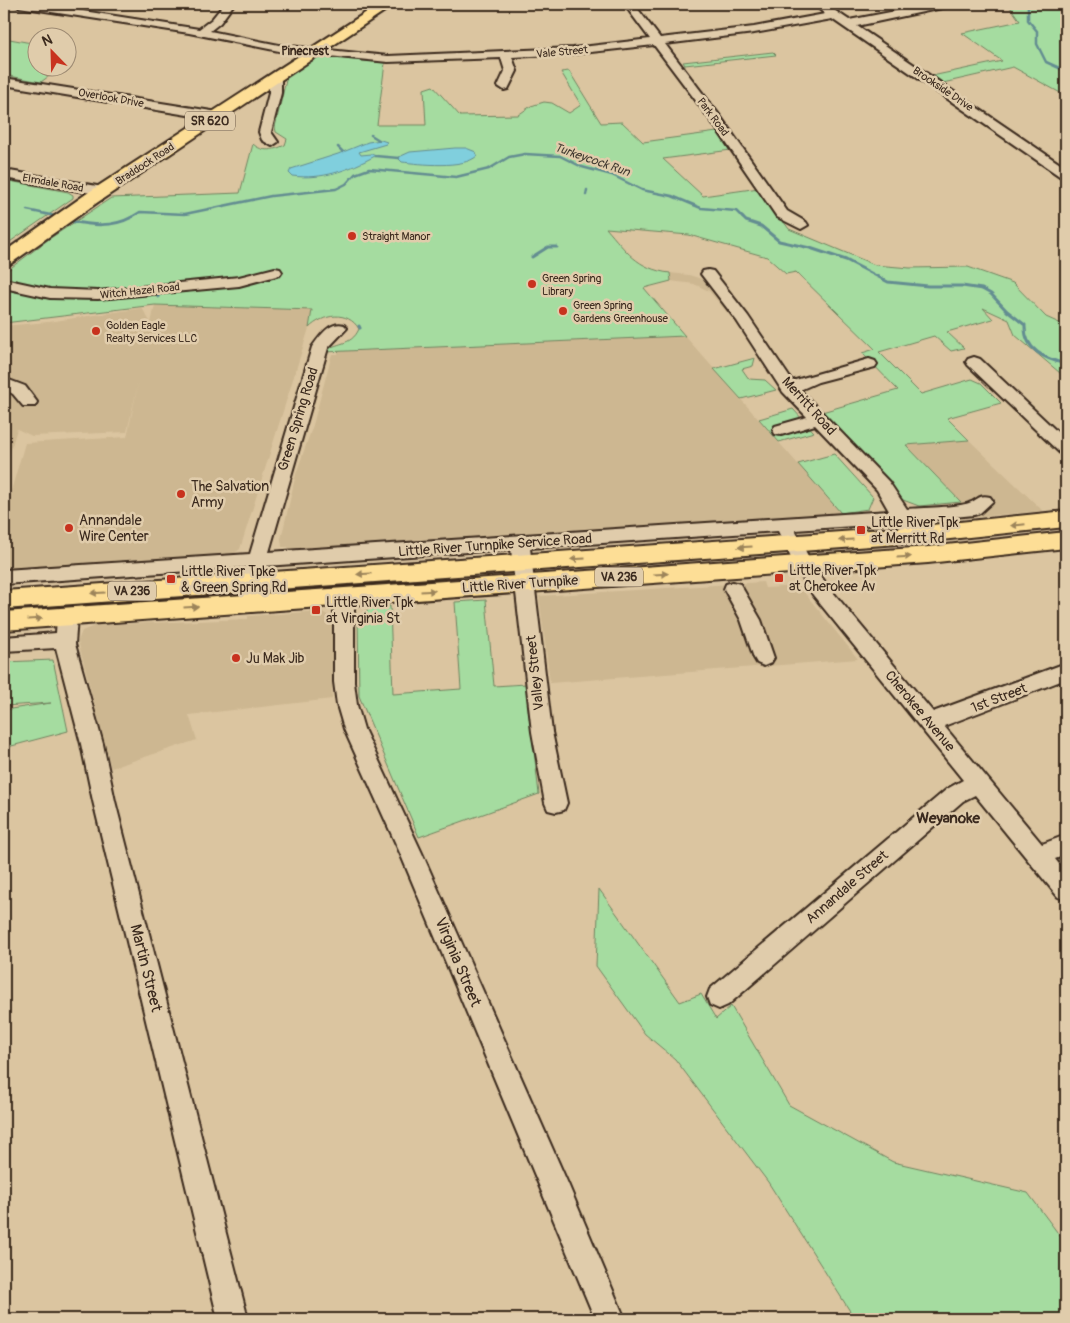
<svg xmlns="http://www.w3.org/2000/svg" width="1070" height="1323" font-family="Pangolin,sans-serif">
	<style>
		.built { fill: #cdb791 }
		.green { fill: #a5dca0; stroke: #70835f }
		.water { fill: #80cfdd; stroke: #648d91 }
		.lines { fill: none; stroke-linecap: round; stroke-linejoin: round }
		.stream-far1 { stroke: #648d91; stroke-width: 2.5 }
		.stream { stroke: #648d91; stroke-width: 3 }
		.minor-casing { stroke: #3b2a1e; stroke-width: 4 }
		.major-casing { stroke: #3b2a1e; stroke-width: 4 }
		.minor { fill: #e0ccab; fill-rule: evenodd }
		.major { fill: #fdde96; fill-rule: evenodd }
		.oneway { fill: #9c845a }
		.poi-dot { fill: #c8321e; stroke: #e0ccab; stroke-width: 2 }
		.labels { text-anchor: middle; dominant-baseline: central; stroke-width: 5; stroke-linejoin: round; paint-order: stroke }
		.far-street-label { font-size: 11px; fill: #3b2a1e; stroke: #e0ccab }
		.far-poi-label { font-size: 11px; fill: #3b2a1e; stroke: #e0ccab; text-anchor: start }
		.far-neighbourhood-label { font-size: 12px; font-weight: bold; fill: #3b2a1e; stroke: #e0ccab }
		.shield { fill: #e0ccab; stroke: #6c5b48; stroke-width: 1 }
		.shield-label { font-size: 12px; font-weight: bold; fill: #3b2a1e }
		.far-water-label { font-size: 12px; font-style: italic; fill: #423a31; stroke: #e0ccab }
		.street-label { font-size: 14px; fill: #3b2a1e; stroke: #e0ccab }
		.poi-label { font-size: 14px; fill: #3b2a1e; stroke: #e0ccab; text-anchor: start }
		.neighbourhood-label { font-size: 15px; font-weight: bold; fill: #3b2a1e; stroke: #e0ccab }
		.near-street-label { font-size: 16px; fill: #3b2a1e; stroke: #e0ccab }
	</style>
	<rect width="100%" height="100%" fill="#dbc5a0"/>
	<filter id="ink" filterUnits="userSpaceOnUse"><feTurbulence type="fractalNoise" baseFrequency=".02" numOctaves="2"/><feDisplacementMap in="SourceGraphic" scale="10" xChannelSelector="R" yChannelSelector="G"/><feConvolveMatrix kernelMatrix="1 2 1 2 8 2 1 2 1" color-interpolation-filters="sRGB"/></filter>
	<g filter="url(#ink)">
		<path class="built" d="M670 273 689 275 711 282 739 321 735 322 709 291 694 284 671 281Z
			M155 305 312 310 309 328 240 549 228 558 4 571V515L25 443 127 437 138 384 127 432 32 436 17 429 4 471V326L48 322 142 308 151 323Z
			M685 336 842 514 601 532 290 550 288 547H282L281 539 296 474 313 425 332 354H338L339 351Z
			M969 440 1043 511 975 517 906 445Z
			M763 582 765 588 799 586 858 659 550 683 539 596Z
			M321 611 335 620 332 699 189 715 197 740 111 768 78 641 82 631 97 625 248 619V616Z"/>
		<path class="green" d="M1008 4H1061L1066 18V96L1013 67 943 83 932 76 1002 61 962 33 1020 21Z
			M4 38 37 44 38 68H60L41 82 4 75Z
			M773 52 776 55 685 65 683 62Z
			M319 56 385 63 377 125H426L424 89 433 86 460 116 518 115 531 106 544 102 552 103 569 113 581 105 561 72 569 71 601 123 622 122 643 142 717 132 731 150 663 159 703 196 759 188 789 229 875 265 910 268 968 267 1013 283 1046 317 1066 326V378L1015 335 1009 320 983 308 993 319 947 332 964 348 951 351 934 336 879 352 921 394 972 379 981 383 1001 403 947 418 969 440 906 445 961 502 919 506 903 500 822 412 898 390 862 353 875 349 796 272 786 274 767 257 689 235 606 228C626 251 637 269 670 273L671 281 644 288 685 336 324 352C336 341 351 347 359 329 348 310 323 314 309 328L312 310 155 305 4 323V273L49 239 111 198 240 193 253 144C263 153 274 150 285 145L287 139 276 132 275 127 287 76Z
			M4 180 68 192 73 195V198L4 246Z
			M755 358 753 366 742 369 749 379 765 380 776 390 741 399 714 369Z
			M793 409 814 432 779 442 759 419Z
			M834 454 873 497 868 509 841 513 798 464Z
			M486 600 494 686 526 684 539 794 419 837 359 696 358 618 371 607 390 606 393 694 461 689 455 602Z
			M53 660 68 731 4 748V710L51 703 4 706V662Z
			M599 889 680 1002 701 994 716 1019 731 1006 789 1105 893 1162 1028 1193 1066 1244V1319H855L768 1182 675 1059 645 1034 596 966Z"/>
		<path class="water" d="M381 140 387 142 386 144 359 152 361 155 372 154 375 156C349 170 322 180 292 176L289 173 291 169 338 154 368 142Z
			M455 148H466L476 152 477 156C463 169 420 164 402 162L399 159V157L410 152Z"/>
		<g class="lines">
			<path class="stream-far1" d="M1025 4 1028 6V20L1037 31V44L1046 62 1066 71
				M371 135 379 140
				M338 147 343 152
				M375 156 399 158
				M586 195 587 190
				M27 210 55 216
				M130 218 140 212 185 214 271 196 336 189 346 184 355 174 369 169 456 177 489 169 509 157 525 154 560 156 582 167 612 175 642 190 672 196 701 208 736 211 743 218"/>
			<path class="stream" d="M742 217 746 221 761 226 779 241 810 248 846 260 888 282 928 286H962L982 289 991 294 1007 311 1025 325C1024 350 1045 359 1066 364
				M69 221C91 225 112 228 132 217
				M532 257 548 247H557
				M158 295V297
				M359 326 360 328"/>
			<defs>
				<path id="minor" d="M14 4H38L199 29 212 19 224 4H234L220 23 210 31 279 45 388 56 573 48 650 39 624 4H634L660 38 754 27 825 14 813 4H825L849 20 932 4H946V7L942 8 857 26 1066 168V178L1061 177 832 19 754 33 665 44 720 116 787 211 806 222 808 225 801 229 777 217 712 122 654 45 573 54 512 57 517 71 508 89 504 90 498 86 505 71 501 58 388 62 279 51 189 33 19 7Z
					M275 75 281 79V93L271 132 278 142 272 146 262 140 259 132 269 93V79Z
					M4 78 218 112 224 116 218 120 4 85Z
					M4 170 103 187 110 191 103 195 4 178Z
					M275 268 280 269 282 272 280 275 239 286 98 299 50 298 4 288V279L50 289 98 291 239 277Z
					M708 270 713 271 748 316 792 381 869 359 875 361 877 364 875 367 818 382 800 390 889 482 907 509C920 508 959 507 969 503 978 500 979 494 990 497L993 501 980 513 974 515 914 521 917 526 914 530 908 532 902 530 897 523 795 530 811 562 827 585 933 712 1066 663V679L944 726 1042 844 1066 835V855L1055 859 1066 873V900L1058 897 975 795 963 801 728 1005 719 1009 710 1005 707 997 710 989 947 789 963 780 813 595 794 564 778 531 530 548 552 732 567 803 564 810 556 812 548 810 545 803 532 732 511 549 265 566 260 582V604L257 609 250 611 243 609C237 597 242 579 246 567L4 584V570L250 554 312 347C320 336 330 321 344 325L347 328 328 348 269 552 889 511 877 490 815 425 781 435 775 434 773 430 775 426 807 417 783 392 737 321 701 274 703 271Z
					M974 357 980 359 1066 440V454L1060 453 968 365 966 362 968 359Z
					M4 378 25 386 37 402 35 406H23L13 394 4 389Z
					M733 582 740 584 761 620 774 658 771 663 764 666 757 663 754 658 741 620 724 589 726 584Z
					M344 590 351 592 354 597V682L357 705 364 729 422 853 569 1186 625 1319H595L400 853 344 729 337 705 334 682V597L337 592Z
					M67 610 74 612 77 617 75 644 103 744 115 801 248 1319H218L93 801 81 744 56 648 4 651V637L56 633 57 617 60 612Z"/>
				<path id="major" d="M379 4H395L98 202 10 264 4 265V252L86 194Z
					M1066 511V527L912 543 4 609V591L912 527Z
					M1066 532V548L928 563 4 630V612L928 547Z"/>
			</defs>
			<use href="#minor" class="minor-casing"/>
			<use href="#major" class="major-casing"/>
			<use href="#minor" class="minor"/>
			<use href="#major" class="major"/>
		</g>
		<defs><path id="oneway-solid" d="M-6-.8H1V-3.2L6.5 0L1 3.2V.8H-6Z" transform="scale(1.25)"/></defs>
		<g class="oneway">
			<use href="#oneway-solid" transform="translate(1018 525) rotate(174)"/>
			<use href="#oneway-solid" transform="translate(846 540) rotate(176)"/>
			<use href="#oneway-solid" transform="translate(745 547) rotate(176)"/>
			<use href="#oneway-solid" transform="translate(904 557) rotate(-4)"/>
			<use href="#oneway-solid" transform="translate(578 559) rotate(176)"/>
			<use href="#oneway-solid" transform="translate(364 574) rotate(176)"/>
			<use href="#oneway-solid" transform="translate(661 574) rotate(-4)"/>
			<use href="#oneway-solid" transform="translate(428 591) rotate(-4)"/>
			<use href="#oneway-solid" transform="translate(98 593) rotate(176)"/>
			<use href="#oneway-solid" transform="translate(191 607) rotate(-4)"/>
			<use href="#oneway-solid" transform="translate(35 619) rotate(-4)"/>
		</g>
	</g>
	<g class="poi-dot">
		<circle cx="352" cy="236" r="5"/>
		<circle cx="532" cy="284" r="5"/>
		<circle cx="563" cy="311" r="5"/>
		<circle cx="96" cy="331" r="5"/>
		<circle cx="181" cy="494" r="5"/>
		<circle cx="69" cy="528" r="5"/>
		<rect x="856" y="525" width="10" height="10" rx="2.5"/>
		<rect x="774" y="573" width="10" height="10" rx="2.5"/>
		<rect x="166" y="574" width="10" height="10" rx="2.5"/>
		<rect x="311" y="605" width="10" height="10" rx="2.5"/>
		<circle cx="236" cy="658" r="5"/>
	</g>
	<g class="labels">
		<g class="far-street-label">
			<text transform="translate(562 52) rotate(-5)">Vale Street</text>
			<text transform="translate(943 89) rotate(34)">Brookside Drive</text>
			<text transform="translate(111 98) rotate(10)">Overlook Drive</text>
			<text transform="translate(713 117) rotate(53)">Park Road</text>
			<text transform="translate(145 164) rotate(-33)">Braddock Road</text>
			<text transform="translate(53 183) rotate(10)">Elmdale Road</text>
			<text transform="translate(140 291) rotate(-6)">Witch Hazel Road</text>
		</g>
		<g class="far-poi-label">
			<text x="362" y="236">Straight Manor</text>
			<text x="542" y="278">Green Spring<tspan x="542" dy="13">Library</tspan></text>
			<text x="573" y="305">Green Spring<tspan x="573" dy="13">Gardens Greenhouse</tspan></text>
			<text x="106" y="325">Golden Eagle<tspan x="106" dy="13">Realty Services LLC</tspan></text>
		</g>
		<g class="far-neighbourhood-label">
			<text x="305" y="51">Pinecrest</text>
		</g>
		<g class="shield">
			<rect x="185" y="111.5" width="50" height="19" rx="4"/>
			<rect x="595" y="567.5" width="48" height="19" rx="4"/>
			<rect x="108" y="581.5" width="48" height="19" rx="4"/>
		</g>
		<g class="shield-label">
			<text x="210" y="121">SR 620</text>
			<text x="619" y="577">VA 236</text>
			<text x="132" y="591">VA 236</text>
		</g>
		<g class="far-water-label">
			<text transform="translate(592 160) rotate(19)">Turkeycock Run</text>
		</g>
		<g class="street-label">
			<text transform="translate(809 406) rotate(48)">Merritt Road</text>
			<text transform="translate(298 419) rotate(-73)">Green Spring Road</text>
			<text transform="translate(495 545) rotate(-4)">Little River Turnpike Service Road</text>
			<text transform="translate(520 584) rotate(-4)">Little River Turnpike</text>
			<text transform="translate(535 673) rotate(-96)">Valley Street</text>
			<text transform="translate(999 698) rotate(-21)">1st Street</text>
			<text transform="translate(920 711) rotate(50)">Cherokee Avenue</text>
			<text transform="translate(847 887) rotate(-41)">Annandale Street</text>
		</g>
		<g class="poi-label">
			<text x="191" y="486">The Salvation<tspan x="191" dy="16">Army</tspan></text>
			<text x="79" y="520">Annandale<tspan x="79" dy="16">Wire Center</tspan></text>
			<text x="871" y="522">Little River Tpk<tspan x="871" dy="16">at Merritt Rd</tspan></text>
			<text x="789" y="570">Little River Tpk<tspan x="789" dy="16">at Cherokee Av</tspan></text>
			<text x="181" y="571">Little River Tpke<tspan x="181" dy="16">&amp; Green Spring Rd</tspan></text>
			<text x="326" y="602">Little River Tpk<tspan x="326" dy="16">at Virginia St</tspan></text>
			<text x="246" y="658">Ju Mak Jib</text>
		</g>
		<g class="neighbourhood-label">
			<text x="948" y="818">Weyanoke</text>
		</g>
		<g class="near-street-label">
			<text transform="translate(458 962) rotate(67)">Virginia Street</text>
			<text transform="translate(146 968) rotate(76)">Martin Street</text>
		</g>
	</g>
	<rect width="1070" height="1323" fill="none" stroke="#e0ccab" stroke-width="20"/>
	<rect x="10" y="10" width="1050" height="1303" fill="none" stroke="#3b2a1e" stroke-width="2" filter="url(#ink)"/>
	<g transform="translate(52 52) rotate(337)"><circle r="24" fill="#e0ccab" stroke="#9e8b73"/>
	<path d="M0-4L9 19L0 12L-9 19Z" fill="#c8321e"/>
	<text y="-8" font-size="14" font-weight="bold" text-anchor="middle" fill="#3b2a1e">N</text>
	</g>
</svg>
